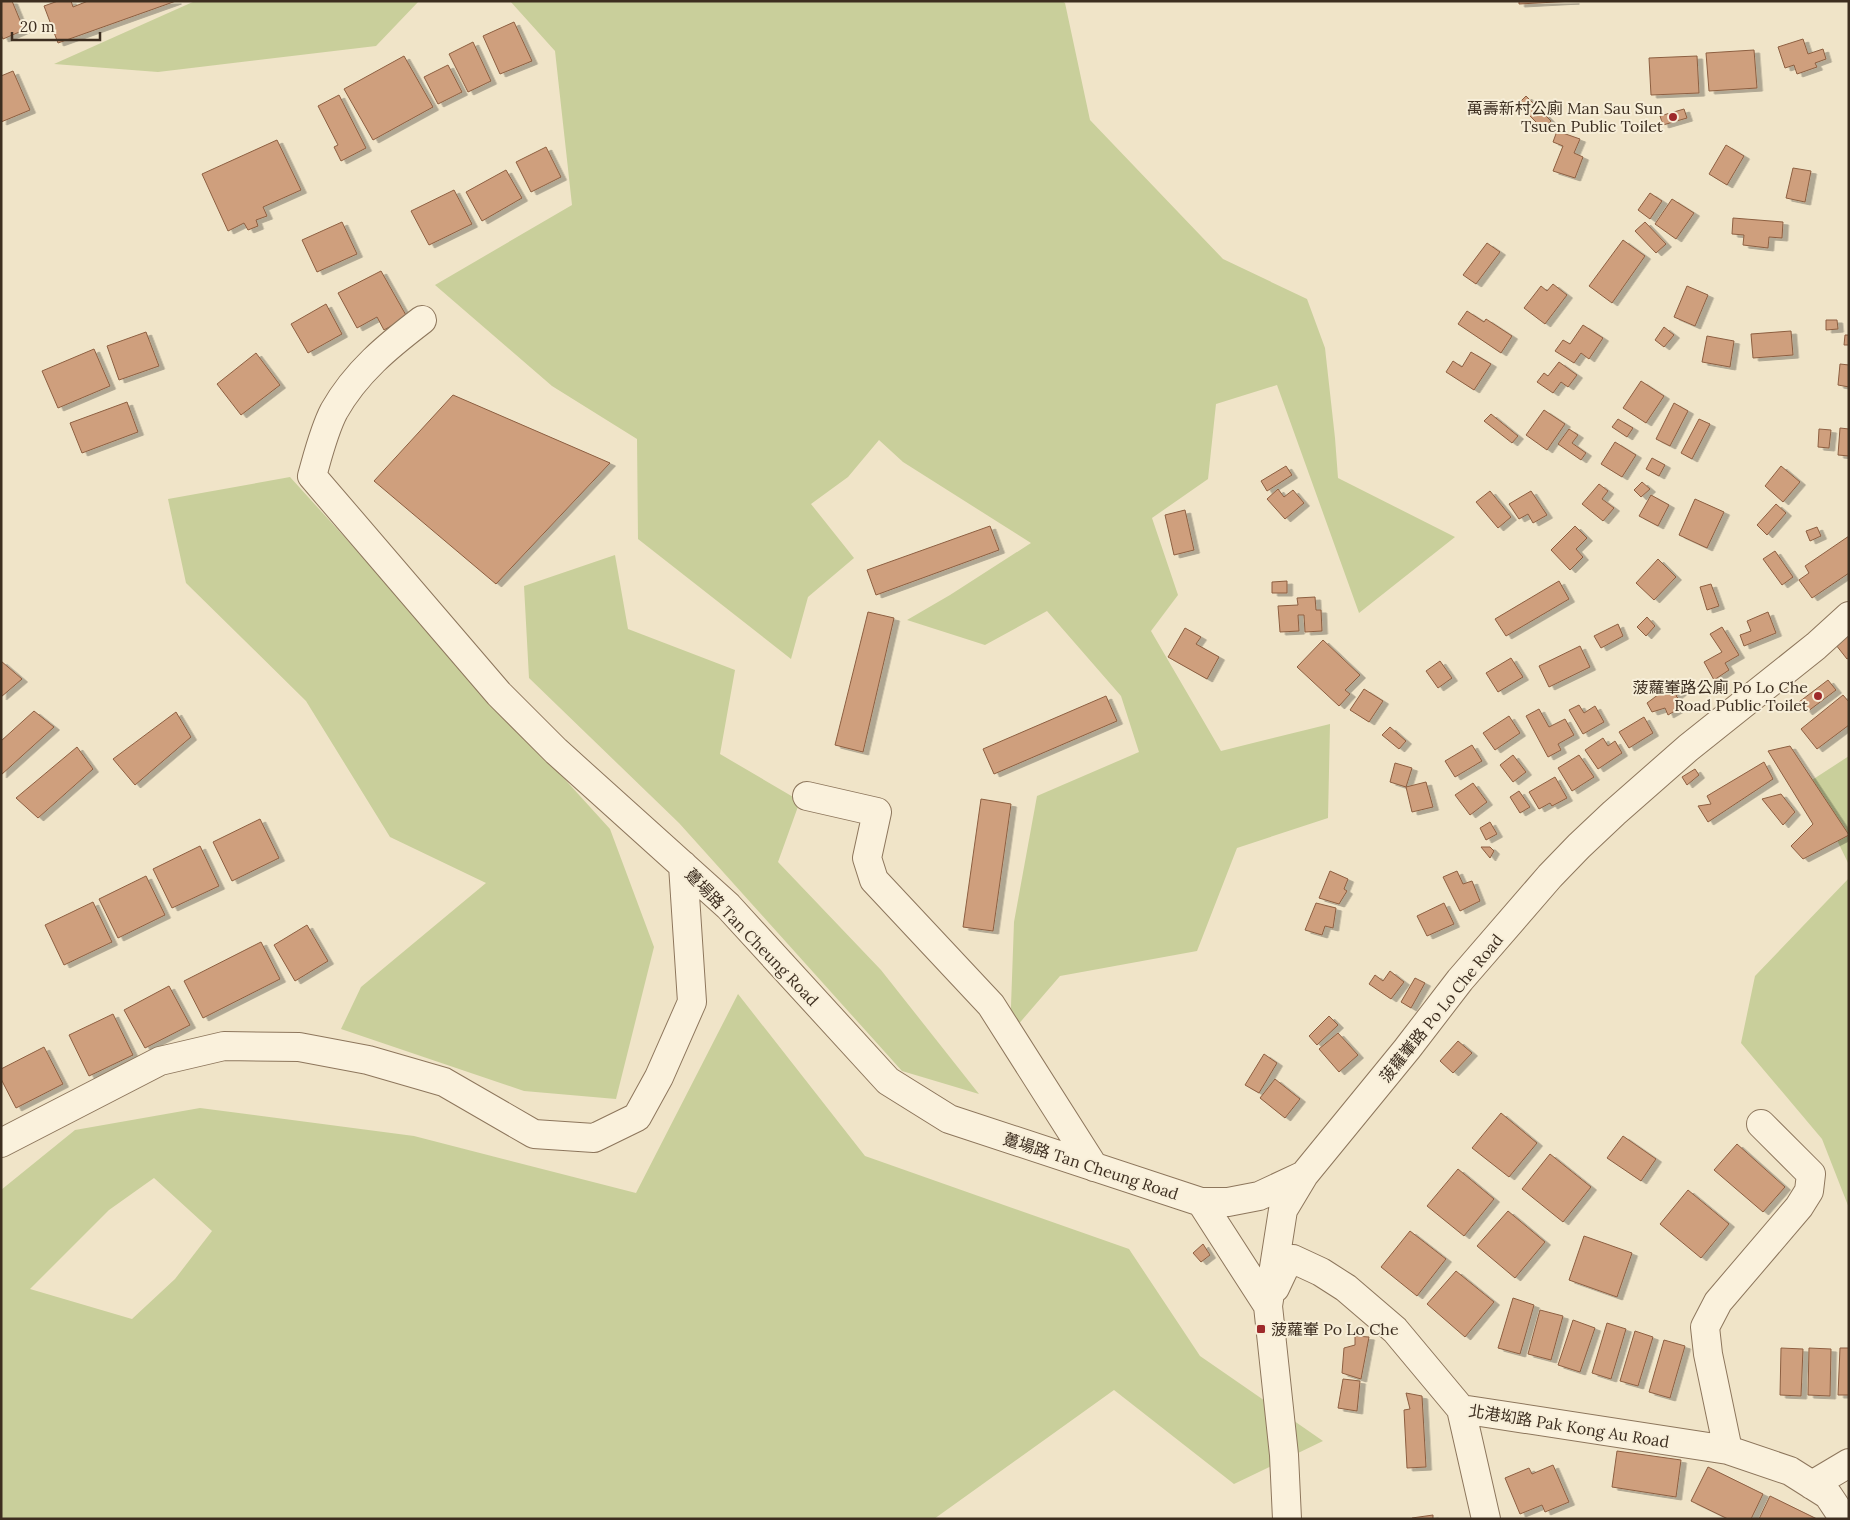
<svg xmlns="http://www.w3.org/2000/svg" width="1850" height="1520" font-family="Lora,'Noto Sans TC',serif">
	<style>
		.green { fill: #c9cf9b; fill-rule: evenodd }
		.building { fill: #cf9f7d; stroke: #8d5f41; filter: url(#shadow) }
		.lines { fill: none; stroke-linecap: round; stroke-linejoin: round }
		.street-casing { stroke: #8d765c; stroke-width: 30 }
		.street { stroke: #faf1dc; stroke-width: 28 }
		.poi-dot { fill: #9e2a2b; stroke: #f7eed8; stroke-width: 2 }
		.labels { text-anchor: middle; dominant-baseline: central; stroke-width: 4; stroke-linejoin: round; paint-order: stroke }
		.poi-label { font-size: 16px; fill: #3d2e20; stroke: #f7eed8; text-anchor: end }
		.street-label { font-size: 16px; fill: #3d2e20; stroke: #f7eed8 }
	</style>
	<defs>
		<filter id="shadow"><feDropShadow dx="5.5" dy="3" stdDeviation="0" flood-color="#0004"/></filter>
	</defs>
	<rect width="100%" height="100%" fill="#f0e4c8"/>
	<path class="green" d="M195 1H419L376 46 158 72 54 64Z
		M510 1H1062L1065 3 1090 120 1223 259 1307 299 1325 348 1335 438 1338 478 1455 537 1359 613 1277 385 1216 404 1208 479 1152 518 1178 595 1151 631 1221 751 1330 724 1328 818 1237 848 1197 951 1060 976 1010 1034 1014 922 1037 796 1139 752 1121 696 1047 611 985 645 907 620 950 595 1031 543 903 462 879 440 848 477 811 504 854 558 808 597 791 659 638 539 637 439 552 386 435 285 572 205 555 51Z
		M290 477 610 829 654 947 616 1099 524 1091 341 1029 361 987 486 883 390 837 306 701 186 583 168 499Z
		M615 555 628 629 735 670 720 754 800 801 778 862 881 970 979 1094 902 1071 679 823 529 678 524 586Z
		M1849 756V865L1809 782Z
		M1849 878V1208L1822 1139 1741 1043 1755 976Z
		M738 994 865 1156 1129 1249 1200 1356 1323 1441 1234 1484 1114 1390 934 1519H1V1190L75 1130 200 1108 414 1136 636 1193ZM154 1178 212 1231 175 1279 132 1319 30 1289 109 1210Z"/>
	<path class="building" d="M1 1H12L24 30 3 39 1 35Z
		M58 1H71L73 7 88 1H176L58 43 44 6Z
		M1519 1H1574L1519 4Z
		M514 22 532 61 500 74 483 36Z
		M1803 39 1808 54 1823 49 1826 59 1815 63 1817 67 1797 74 1794 65 1785 68 1778 47Z
		M473 42 491 81 468 92 449 54Z
		M1754 50 1757 88 1709 91 1706 53Z
		M404 56 433 107 373 140 344 89Z
		M1697 56 1699 93 1651 95 1649 58Z
		M448 65 462 92 438 104 424 77Z
		M13 71 30 110 1 122V76Z
		M339 95 366 148 341 161 334 147 338 145 318 106Z
		M1526 96 1551 121 1543 129 1518 104Z
		M1684 109 1687 118 1663 125 1660 116Z
		M1557 131 1580 139 1574 153 1583 157 1575 178 1553 171 1563 146 1553 142Z
		M277 140 301 190 263 207 267 216 256 220 258 226 248 230 244 223 228 231 202 174Z
		M1726 145 1744 156 1727 185 1709 174Z
		M546 147 561 177 531 192 516 162Z
		M1793 168 1811 171 1805 202 1786 198Z
		M506 170 522 198 482 221 466 192Z
		M454 190 472 224 429 245 411 211Z
		M1650 193 1662 201 1650 219 1638 210Z
		M1672 199 1694 213 1676 239 1655 224Z
		M1733 218 1783 222 1782 238 1769 237 1768 248 1743 245 1744 235 1732 234Z
		M342 222 357 254 317 272 302 240Z
		M1645 222 1666 244 1656 253 1635 231Z
		M1623 240 1645 256 1612 303 1589 286Z
		M1487 243 1500 252 1476 284 1463 275Z
		M381 271 407 317 384 330 377 317 357 328 338 293Z
		M1553 284 1567 295 1545 324 1524 308 1541 286 1547 291Z
		M1687 286 1708 295 1695 326 1674 317Z
		M326 304 342 334 308 353 291 324Z
		M1467 311 1484 322 1486 319 1512 336 1501 353 1458 324Z
		M1826 320H1837L1838 329 1826 330Z
		M1583 325 1603 338 1589 359 1581 353 1574 363 1555 351 1563 340 1570 344Z
		M1664 327 1674 335 1664 347 1655 340Z
		M1791 331 1793 355 1753 358 1751 334Z
		M146 332 159 366 119 380 107 346Z
		M1845 335H1849V345H1844Z
		M1707 336 1734 341 1730 367 1702 362Z
		M94 349 110 386 58 408 42 371Z
		M1471 352 1491 364 1474 390 1446 372 1453 361 1462 367Z
		M256 353 280 385 241 415 217 384Z
		M1559 362 1577 375 1568 387 1561 382 1553 393 1537 382 1544 373 1548 376Z
		M1840 364 1849 365V387L1838 385Z
		M1641 381 1664 396 1646 423 1623 408Z
		M453 395 610 463 496 584 374 481Z
		M127 402 138 432 82 453 70 423Z
		M1674 403 1688 411 1670 446 1656 439Z
		M1544 410 1565 424 1547 450 1526 435Z
		M1491 414 1518 436 1512 443 1484 421Z
		M1618 419 1633 428 1627 437 1612 427Z
		M1699 419 1710 424 1692 459 1681 453Z
		M1840 428 1849 429V456L1838 455Z
		M1569 429 1578 435 1572 443 1586 453 1581 460 1558 444Z
		M1819 429 1831 430 1829 448 1818 447Z
		M1615 442 1636 455 1622 477 1601 464Z
		M1652 458 1665 465 1659 476 1646 469Z
		M1286 466 1292 475 1267 491 1261 481Z
		M1781 466 1800 482 1783 502 1765 486Z
		M1642 482 1650 489 1641 497 1634 490Z
		M1599 484 1608 491 1602 499 1614 508 1603 521 1582 504Z
		M1278 489 1284 497 1293 490 1304 503 1285 519 1267 499Z
		M1490 491 1511 517 1498 528 1476 502Z
		M1531 491 1547 515 1533 523 1528 514 1519 519 1509 504Z
		M1651 495 1669 505 1658 526 1639 516Z
		M1695 499 1724 512 1707 548 1679 535Z
		M1776 504 1786 513 1767 535 1757 525Z
		M1185 510 1194 550 1174 555 1165 515Z
		M990 526 999 550 876 595 867 570Z
		M1575 526 1587 538 1576 549 1583 557 1570 570 1551 550Z
		M1817 527 1821 536 1810 541 1806 531Z
		M1849 536V573L1812 598 1799 580 1809 573 1805 566Z
		M1775 551 1793 577 1782 585 1763 559Z
		M1658 559 1676 577 1654 600 1636 583Z
		M1287 581V593H1272V582Z
		M1559 581 1569 599 1506 636 1495 619Z
		M1711 584 1719 606 1707 610 1700 587Z
		M1315 597 1316 610H1321L1322 631 1305 632 1304 615H1298L1299 631 1280 632 1278 606 1298 605 1297 598Z
		M868 612 894 618 863 752 835 745Z
		M1768 612 1776 633 1744 646 1740 635 1751 631 1747 621Z
		M1647 617 1655 626 1646 636 1637 627Z
		M1618 624 1623 636 1601 648 1594 636Z
		M1722 627 1739 655 1725 663 1729 670 1714 680 1704 662 1722 652 1710 634Z
		M1185 628 1201 637 1196 644 1219 657 1207 679 1168 657Z
		M1849 634V658L1847 659 1836 645Z
		M1323 640 1360 675 1345 690 1350 694 1339 706 1297 667Z
		M1580 646 1590 667 1549 687 1539 666Z
		M1511 658 1523 677 1498 692 1486 673Z
		M1 661 22 679 1 697Z
		M1440 661 1452 678 1438 688 1426 671Z
		M1679 679 1686 688 1676 696 1685 705 1668 715 1665 708 1652 712 1647 703Z
		M1828 680 1836 690 1807 712 1799 702Z
		M1364 689 1383 701 1369 722 1350 710Z
		M1843 695 1849 702V725L1817 749 1801 729Z
		M1106 696 1117 721 994 774 983 749Z
		M1579 705 1584 713 1595 706 1604 722 1583 734 1569 710Z
		M1539 709 1549 727 1565 719 1574 735 1558 744 1561 750 1548 757 1526 716Z
		M34 711 54 727 1 775V741Z
		M176 712 191 737 135 785 113 759Z
		M1509 716 1520 733 1495 750 1483 733Z
		M1644 717 1653 733 1629 748 1619 732Z
		M1390 727 1406 741 1399 749 1382 735Z
		M1603 738 1608 746 1615 741 1622 753 1598 769 1585 750Z
		M1472 745 1482 761 1455 777 1445 761Z
		M1790 746 1849 835 1803 859 1791 846 1813 824 1768 751Z
		M77 747 93 769 38 818 16 798Z
		M1513 755 1526 772 1513 782 1500 765Z
		M1579 755 1594 777 1572 791 1558 768Z
		M1764 762 1773 779 1708 822 1698 806 1711 804 1707 796Z
		M1395 763 1412 768 1406 787 1390 782Z
		M1695 769 1699 775 1687 785 1682 777Z
		M1555 777 1567 798 1552 806 1550 803 1539 809 1529 792Z
		M1426 782 1433 807 1412 812 1406 787Z
		M1473 783 1487 802 1470 815 1455 795Z
		M1519 791 1530 807 1520 813 1510 797Z
		M1781 794 1795 812 1783 825 1762 799Z
		M981 799 1011 804 993 931 963 927Z
		M260 819 279 858 232 881 213 842Z
		M1490 822 1497 834 1486 840 1480 828Z
		M200 846 219 886 172 908 153 869Z
		M1481 847H1490L1494 851 1490 858Z
		M1330 871 1348 879 1344 889 1347 891 1339 904 1319 898Z
		M1457 871 1463 884 1472 881 1480 901 1460 911 1443 877Z
		M146 876 165 915 118 938 99 899Z
		M93 902 112 942 64 965 45 925Z
		M1316 903 1336 908 1333 928 1325 926 1322 935 1305 930Z
		M1444 903 1454 924 1427 936 1417 916Z
		M307 925 328 961 295 981 274 945Z
		M261 942 280 979 203 1018 184 981Z
		M1390 971 1404 982 1391 999 1369 984 1375 975 1383 981Z
		M1415 978 1425 983 1411 1008 1401 1002Z
		M169 986 190 1025 145 1048 124 1010Z
		M113 1014 133 1055 89 1076 69 1035Z
		M1329 1016 1338 1025 1317 1045 1309 1036Z
		M1338 1033 1358 1055 1339 1072 1319 1049Z
		M1458 1041 1472 1053 1453 1073 1440 1061Z
		M44 1047 63 1084 16 1108 1 1079V1069Z
		M1264 1054 1277 1063 1259 1093 1245 1085Z
		M1275 1079 1300 1099 1285 1118 1260 1098Z
		M1501 1113 1537 1143 1509 1177 1472 1148Z
		M1623 1136 1656 1159 1641 1181 1607 1158Z
		M1737 1144 1785 1187 1763 1212 1714 1170Z
		M1550 1154 1591 1187 1563 1222 1522 1189Z
		M1458 1169 1494 1199 1464 1236 1427 1206Z
		M1688 1190 1729 1224 1701 1258 1660 1224Z
		M1508 1211 1545 1242 1515 1278 1477 1246Z
		M1410 1231 1446 1259 1417 1296 1381 1267Z
		M1584 1236 1632 1253 1617 1297 1569 1280Z
		M1203 1244 1210 1255 1201 1262 1193 1253Z
		M1456 1271 1494 1302 1465 1337 1427 1304Z
		M1513 1298 1534 1305 1520 1354 1498 1348Z
		M1540 1310 1563 1316 1551 1360 1528 1354Z
		M1573 1320 1595 1328 1580 1372 1558 1365Z
		M1607 1323 1626 1329 1611 1379 1592 1373Z
		M1635 1331 1653 1337 1638 1386 1620 1381Z
		M1355 1336 1369 1337 1361 1379 1342 1373 1344 1348 1355 1345Z
		M1664 1340 1685 1346 1670 1398 1649 1392Z
		M1781 1348 1803 1349 1801 1396 1780 1395Z
		M1809 1348 1831 1349 1830 1396 1808 1395Z
		M1840 1348H1849V1395H1838Z
		M1343 1379 1360 1381 1357 1411 1338 1408Z
		M1406 1393 1422 1396 1426 1467 1407 1468 1404 1410 1410 1409Z
		M1617 1451 1681 1460 1676 1497 1612 1487Z
		M1553 1465 1569 1502 1545 1512 1542 1505 1520 1514 1505 1478 1529 1468 1532 1474Z
		M1708 1467 1763 1494 1751 1519H1728L1691 1501Z
		M1770 1496 1817 1519H1759Z
		M1433 1515V1519H1412V1518Z"/>
	<g class="lines">
		<defs>
			<path id="street" d="M422 320C388 346 356 372 334 411 324 430 318 455 312 476L499 694 556 751 728 906 888 1081 949 1119 1201 1202H1228L1259 1196 1304 1175
				M807 796 877 812 867 858 874 880 991 1005 1094 1167
				M1 1143 160 1061 224 1046 299 1047 368 1060 444 1082 534 1134 594 1138 637 1117 659 1077 692 1002 683 865
				M1201 1202 1268 1306
				M1275 1288 1284 1269 1293 1259 1321 1272 1346 1288 1395 1330 1461 1409 1728 1450 1790 1471 1828 1495 1844 1519
				M1461 1409 1486 1519
				M1728 1450 1708 1354 1705 1327 1718 1302 1799 1207 1809 1191 1811 1174 1761 1124
				M1812 1485 1849 1463
				M1287 1519 1284 1455 1268 1306 1283 1210 1304 1175 1407 1049 1460 980 1550 876 1579 846 1614 813 1688 748 1816 646 1849 616"/>
		</defs>
		<use href="#street" class="street-casing"/>
		<use href="#street" class="street"/>
	</g>
	<g class="poi-dot">
		<circle cx="1673" cy="117" r="5"/>
		<circle cx="1818" cy="696" r="5"/>
		<rect x="1256" y="1324" width="10" height="10" rx="2.5"/>
	</g>
	<g class="labels">
		<g class="poi-label">
			<text x="1663" y="108">萬壽新村公廁 Man Sau Sun<tspan x="1663" dy="18">Tsuen Public Toilet</tspan></text>
			<text x="1808" y="687">菠蘿輋路公廁 Po Lo Che<tspan x="1808" dy="18">Road Public Toilet</tspan></text>
			<text x="1271" y="1329" text-anchor="start">菠蘿輋 Po Lo Che</text>
		</g>
		<g class="street-label">
			<text transform="translate(752 937) rotate(46)">躉場路 Tan Cheung Road</text>
			<text transform="translate(1441 1008) rotate(-51)">菠蘿輋路 Po Lo Che Road</text>
			<text transform="translate(1091 1166) rotate(18)">躉場路 Tan Cheung Road</text>
			<text transform="translate(1569 1426) rotate(9)">北港㘭路 Pak Kong Au Road</text>
		</g>
	</g>
	<rect width="1850" height="1520" fill="none" stroke="#3d2e20" stroke-width="5"/>
	<path d="M12 32v8h88v-8" fill="none" stroke="#3d2e20" stroke-width="2.5"/>
	<text x="20" y="32" font-size="15" fill="#3d2e20" stroke="#f7eed8" stroke-width="4" paint-order="stroke">20 m</text>
</svg>
